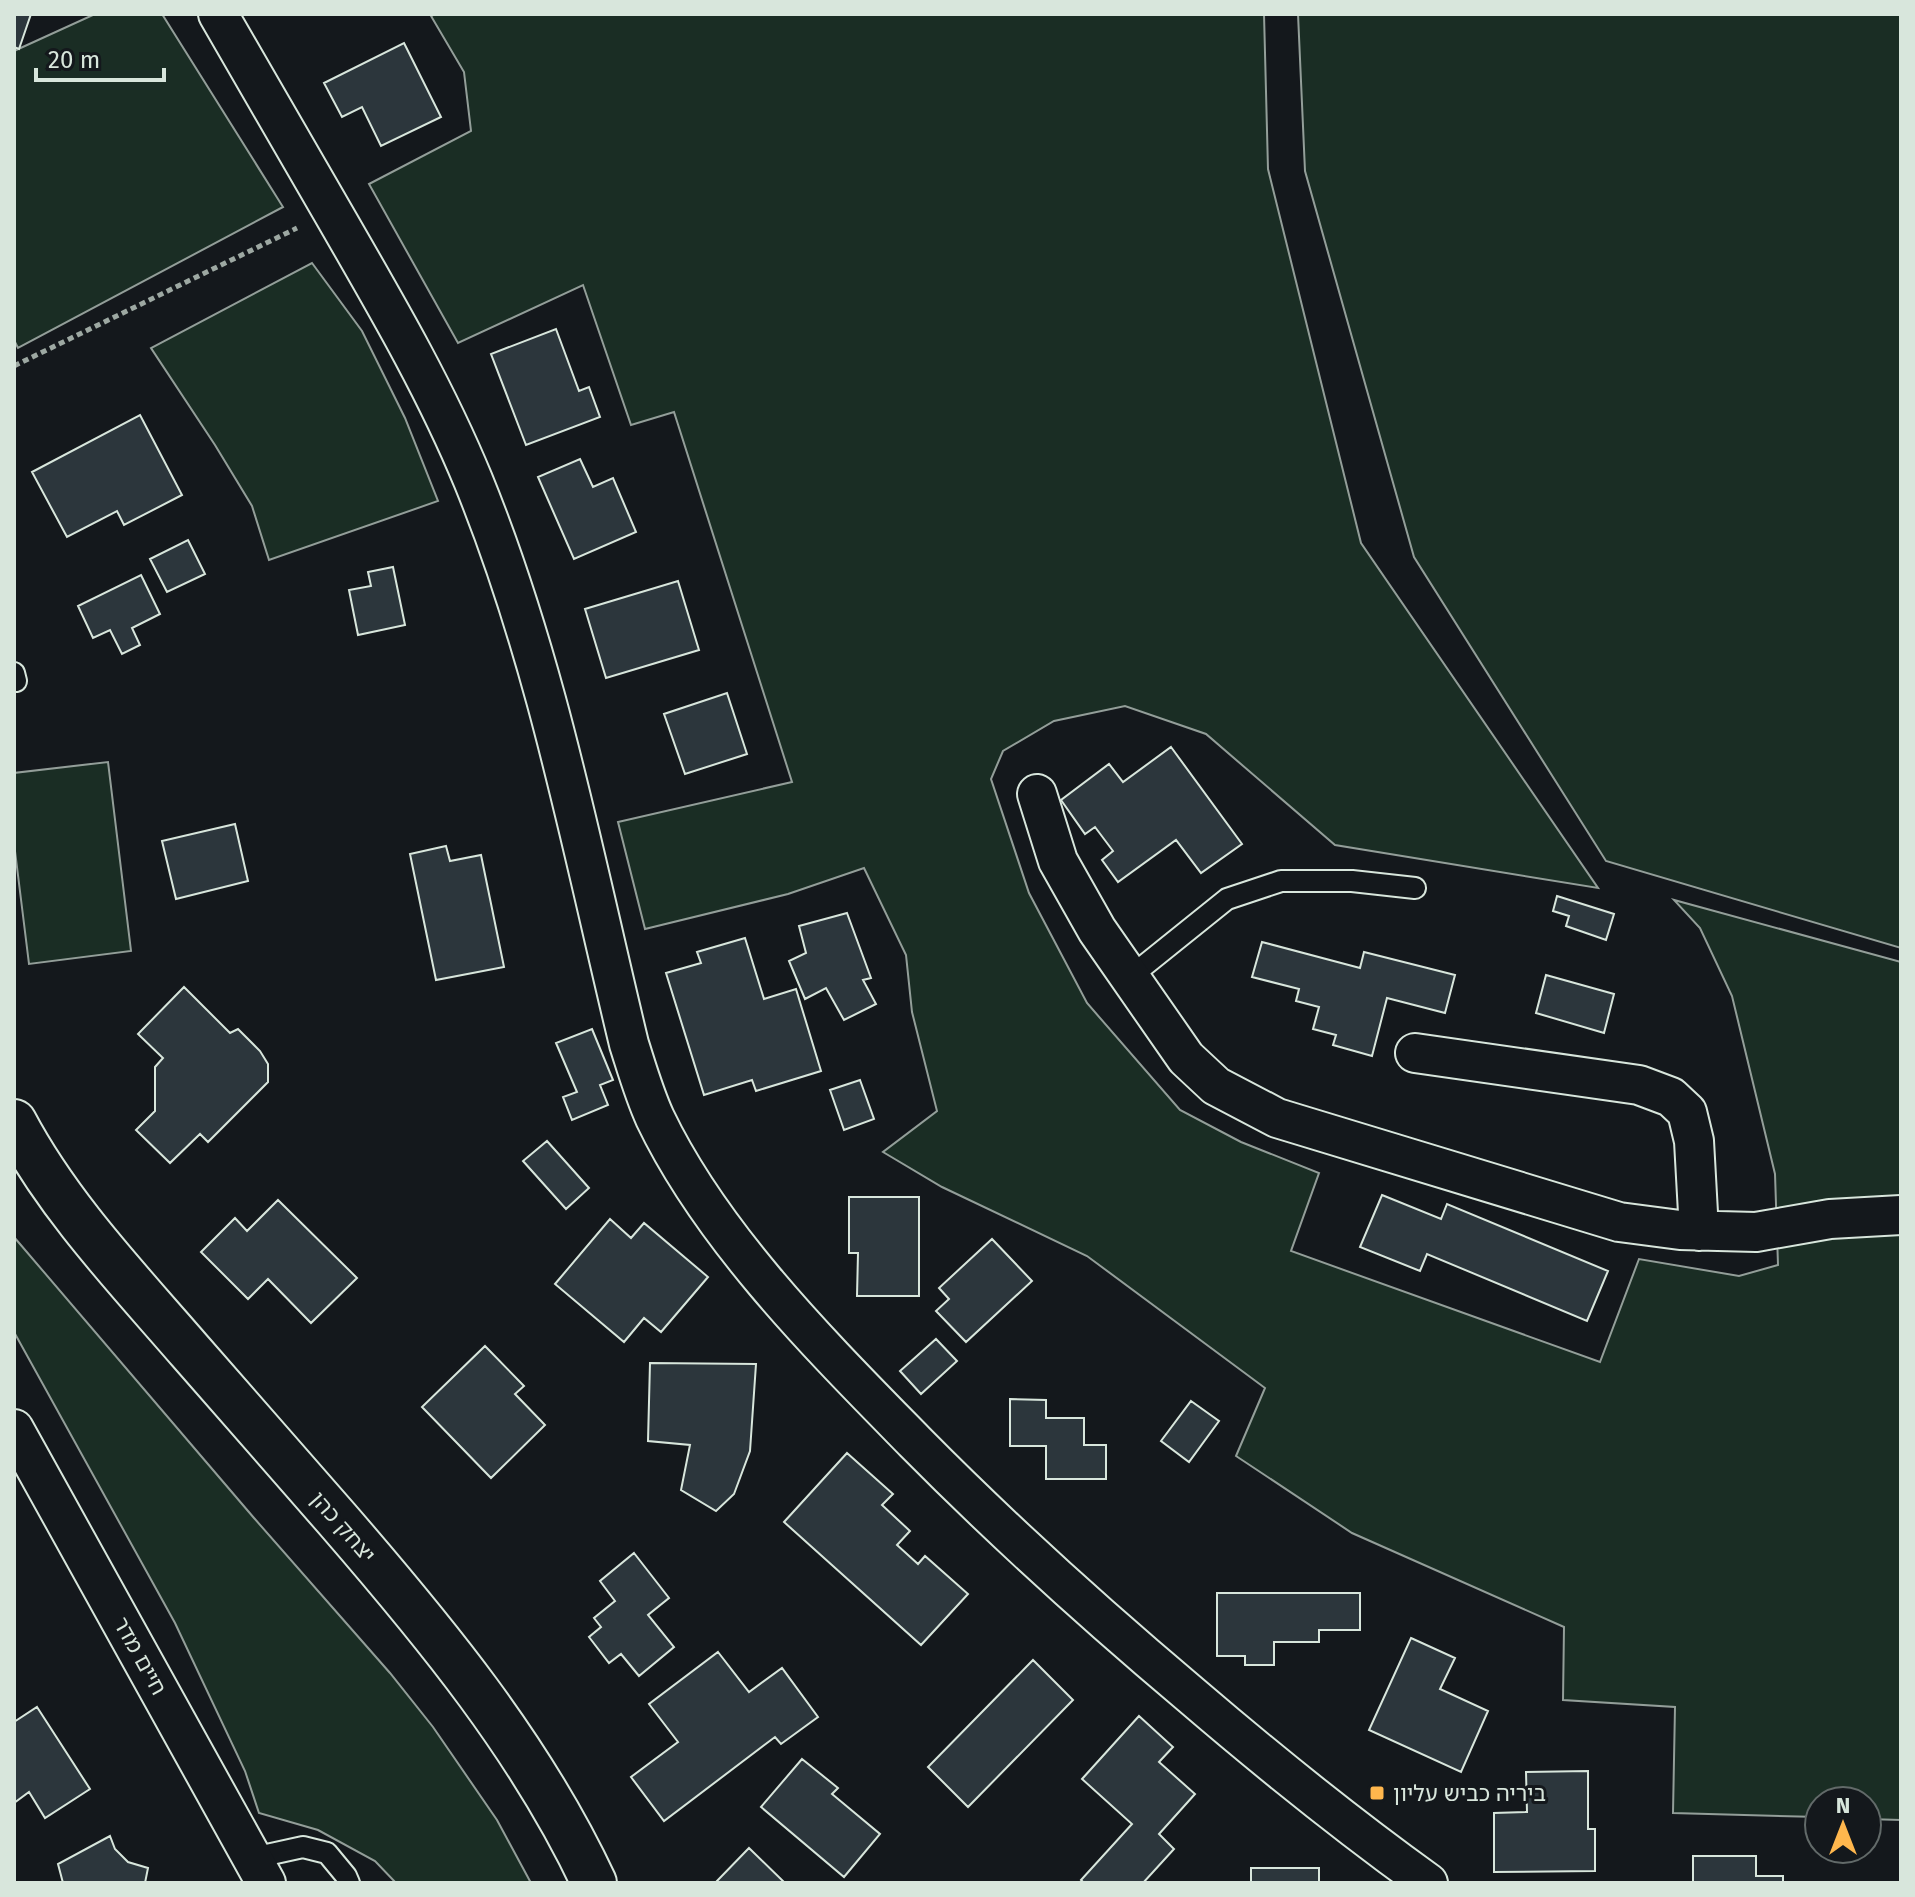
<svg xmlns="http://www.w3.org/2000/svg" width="1915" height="1897" font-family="'Fira Sans','Noto Sans Hebrew',sans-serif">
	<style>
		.green { fill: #1a2d24; stroke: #939e99; stroke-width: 2 }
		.building { fill: #2c363c; stroke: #d8e6dc; stroke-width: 2 }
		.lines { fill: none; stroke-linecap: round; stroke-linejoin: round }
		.service-casing { stroke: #d8e6dc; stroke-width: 24 }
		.minor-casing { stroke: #d8e6dc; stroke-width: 42 }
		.tertiary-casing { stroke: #d8e6dc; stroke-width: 48 }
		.path { stroke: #9da8a2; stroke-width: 5; stroke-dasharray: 6 4; stroke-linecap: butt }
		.service { stroke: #14181c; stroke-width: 20 }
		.minor { stroke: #14181c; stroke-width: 38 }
		.tertiary { stroke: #14181c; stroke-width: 44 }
		.poi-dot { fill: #ffb74d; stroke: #14181c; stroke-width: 3 }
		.labels { text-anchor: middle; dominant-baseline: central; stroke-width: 6; stroke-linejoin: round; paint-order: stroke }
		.street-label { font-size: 22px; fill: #d8e6dc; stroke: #14181c }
		.poi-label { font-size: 22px; fill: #d8e6dc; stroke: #14181c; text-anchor: start }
	</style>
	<rect width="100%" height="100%" fill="#14181c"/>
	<path class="green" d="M95 14H162L283 207 18 348 14 340V51Z
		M435 14H1264L1268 169 1361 543 1598 888 1335 845 1206 734 1125 706 1054 721 1003 751 991 779 1029 893 1087 1003 1180 1110 1241 1142 1319 1173 1291 1251 1600 1362 1639 1259 1739 1276 1778 1265 1775 1174 1732 996 1700 928 1674 900 1901 962V1820L1867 1819V1801H1819V1817L1673 1813 1675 1707 1563 1700 1564 1627 1352 1533 1236 1456 1265 1388 1087 1256 942 1187 883 1152 937 1111 912 1012 906 955 864 868 788 894 645 929 618 822 792 782 674 412 631 425 583 285 458 343 369 184 471 131 464 72 431 16Z
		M1298 14H1901V948L1606 861 1414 557 1305 171Z
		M312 263 362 331 405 418 438 501 269 560 252 506 215 445 151 348Z
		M108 762 131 951 29 964 14 843V773Z
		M14 1237 254 1518 390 1673 433 1727 497 1820 531 1883H396L375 1861 318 1830 259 1813 245 1771 175 1623 14 1332Z"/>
	<path class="building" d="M14 14H31L19 49 14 47Z
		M404 43 441 117 381 146 362 107 342 117 324 83Z
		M556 329 579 391 589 387 600 417 526 445 491 354Z
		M140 415 182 495 124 525 117 511 67 537 32 472Z
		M580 459 593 487 613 478 636 532 574 559 538 477Z
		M188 540 205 574 167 592 150 559Z
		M393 567 405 625 358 635 349 590 371 586 368 572Z
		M141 575 160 614 132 628 140 645 122 654 110 630 93 638 78 606Z
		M678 581 699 650 606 678 585 609Z
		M727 693 747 754 685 774 664 714Z
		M1171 747 1242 844 1201 873 1176 840 1118 882 1102 860 1113 851 1095 827 1085 834 1061 800 1109 764 1123 782Z
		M235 824 248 881 176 899 162 841Z
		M446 846 450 861 481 855 504 967 436 980 410 854Z
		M1557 896 1614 914 1606 940 1566 926 1569 916 1553 911Z
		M847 913 871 978 863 980 876 1004 844 1020 826 988 805 999 789 961 806 953 799 926Z
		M745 938 764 999 796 989 821 1071 756 1091 752 1080 704 1095 666 973 701 963 697 952Z
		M1262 942 1360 968 1364 952 1455 975 1445 1013 1387 998 1372 1056 1333 1045 1336 1035 1313 1029 1319 1007 1296 1001 1299 989 1252 977Z
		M1546 975 1614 994 1604 1033 1536 1013Z
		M184 987 230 1033 238 1029 260 1051 268 1064V1082L208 1142 200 1134 170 1163 136 1130 155 1111V1067L163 1058 138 1034Z
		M592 1029 613 1080 600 1085 608 1105 572 1120 563 1097 577 1092 556 1043Z
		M860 1080 874 1119 844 1130 830 1090Z
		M547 1141 589 1188 566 1209 523 1161Z
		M1382 1195 1441 1219 1447 1204 1608 1271 1587 1321 1427 1254 1420 1271 1360 1247Z
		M849 1197H919V1296H857L858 1253H849Z
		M278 1200 357 1278 311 1323 268 1279 248 1299 201 1252 235 1218 247 1231Z
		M610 1219 631 1238 644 1223 708 1277 661 1332 644 1318 624 1342 555 1284Z
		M992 1239 1032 1281 966 1342 936 1311 949 1299 939 1288Z
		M936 1339 957 1361 921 1394 900 1371Z
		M485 1346 524 1386 515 1394 545 1425 491 1478 422 1407Z
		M650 1363 756 1364 750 1451 734 1494 716 1511 681 1490 690 1445 648 1441Z
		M1010 1399 1046 1400V1418H1084V1445H1106V1479H1046V1446H1010Z
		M1191 1401 1219 1421 1189 1462 1161 1441Z
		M847 1453 893 1494 882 1505 910 1531 897 1545 918 1564 925 1556 968 1594 921 1645 784 1522Z
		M634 1553 669 1598 648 1615 674 1647 639 1676 621 1654 609 1663 589 1637 601 1627 594 1618 615 1601 600 1581Z
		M1217 1593H1360V1630H1319V1642H1274V1665H1245V1656H1217Z
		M1411 1638 1455 1658 1440 1689 1488 1711 1461 1772 1369 1730Z
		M718 1652 749 1692 782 1668 818 1717 781 1744 775 1737 664 1821 631 1777 678 1742 649 1704Z
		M1033 1660 1073 1700 968 1807 928 1767Z
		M37 1707 90 1789 45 1818 29 1792 14 1803V1722Z
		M1139 1716 1173 1747 1159 1762 1195 1794 1159 1834 1174 1849 1143 1883H1084L1081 1880 1132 1824 1082 1779Z
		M802 1759 838 1788 832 1794 880 1834 844 1877 761 1807Z
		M1588 1771V1829H1595V1871L1494 1872V1813L1527 1812 1526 1772Z
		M110 1836 115 1849 128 1862 148 1868 145 1883H63L58 1864Z
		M749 1848 785 1883H715Z
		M1693 1856H1756V1876H1783V1883H1693Z
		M1251 1868H1319V1883H1251Z"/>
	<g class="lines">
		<defs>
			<path id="service" d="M14 673 16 681
				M1130 977 1227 899 1281 881H1352L1415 888
				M253 1858 303 1847 327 1853 346 1876 349 1883"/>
			<path id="minor" d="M218 14C257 82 296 150 336 218 385 303 435 388 473 480 547 661 583 854 629 1044 637 1069 644 1094 655 1118 713 1239 822 1347 915 1442 1003 1531 1096 1615 1191 1695 1268 1761 1346 1824 1428 1883
				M1037 794 1058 861 1097 930 1186 1058 1216 1086 1277 1118 1619 1222 1680 1230 1756 1232 1830 1219 1901 1215
				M1415 1053 1639 1085 1671 1097 1687 1112 1694 1141 1699 1231
				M14 1429 266 1883"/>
			<path id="tertiary" d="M14 1122C59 1207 127 1278 190 1351 239 1407 288 1463 337 1519 434 1631 531 1748 594 1883"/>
		</defs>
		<use href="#service" class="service-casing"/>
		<use href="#minor" class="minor-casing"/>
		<use href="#tertiary" class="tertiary-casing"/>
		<path class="path" d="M14 366 297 228"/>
		<use href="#service" class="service"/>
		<use href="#minor" class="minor"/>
		<use href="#tertiary" class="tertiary"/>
	</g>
	<rect class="poi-dot" x="1369" y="1785" width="16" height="16" rx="4"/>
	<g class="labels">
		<g class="street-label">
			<text transform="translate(343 1527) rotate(49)">יצחק כהן</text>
			<text transform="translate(140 1656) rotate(61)">חיים מדר</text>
		</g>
		<g class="poi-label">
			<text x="1393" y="1793">ביריה כביש עליון</text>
		</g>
	</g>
	<rect width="1915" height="1897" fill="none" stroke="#d8e6dc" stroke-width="32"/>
	<g transform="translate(1843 1825)"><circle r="38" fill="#14181c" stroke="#626a69" stroke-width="2"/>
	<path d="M0-6L14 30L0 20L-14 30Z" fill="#ffb74d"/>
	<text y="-12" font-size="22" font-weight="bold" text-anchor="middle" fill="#d8e6dc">N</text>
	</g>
	<path d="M36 68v12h128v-12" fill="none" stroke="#d8e6dc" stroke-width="4"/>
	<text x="48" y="68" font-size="24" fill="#d8e6dc" stroke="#14181c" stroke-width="6" paint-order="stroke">20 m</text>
</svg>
